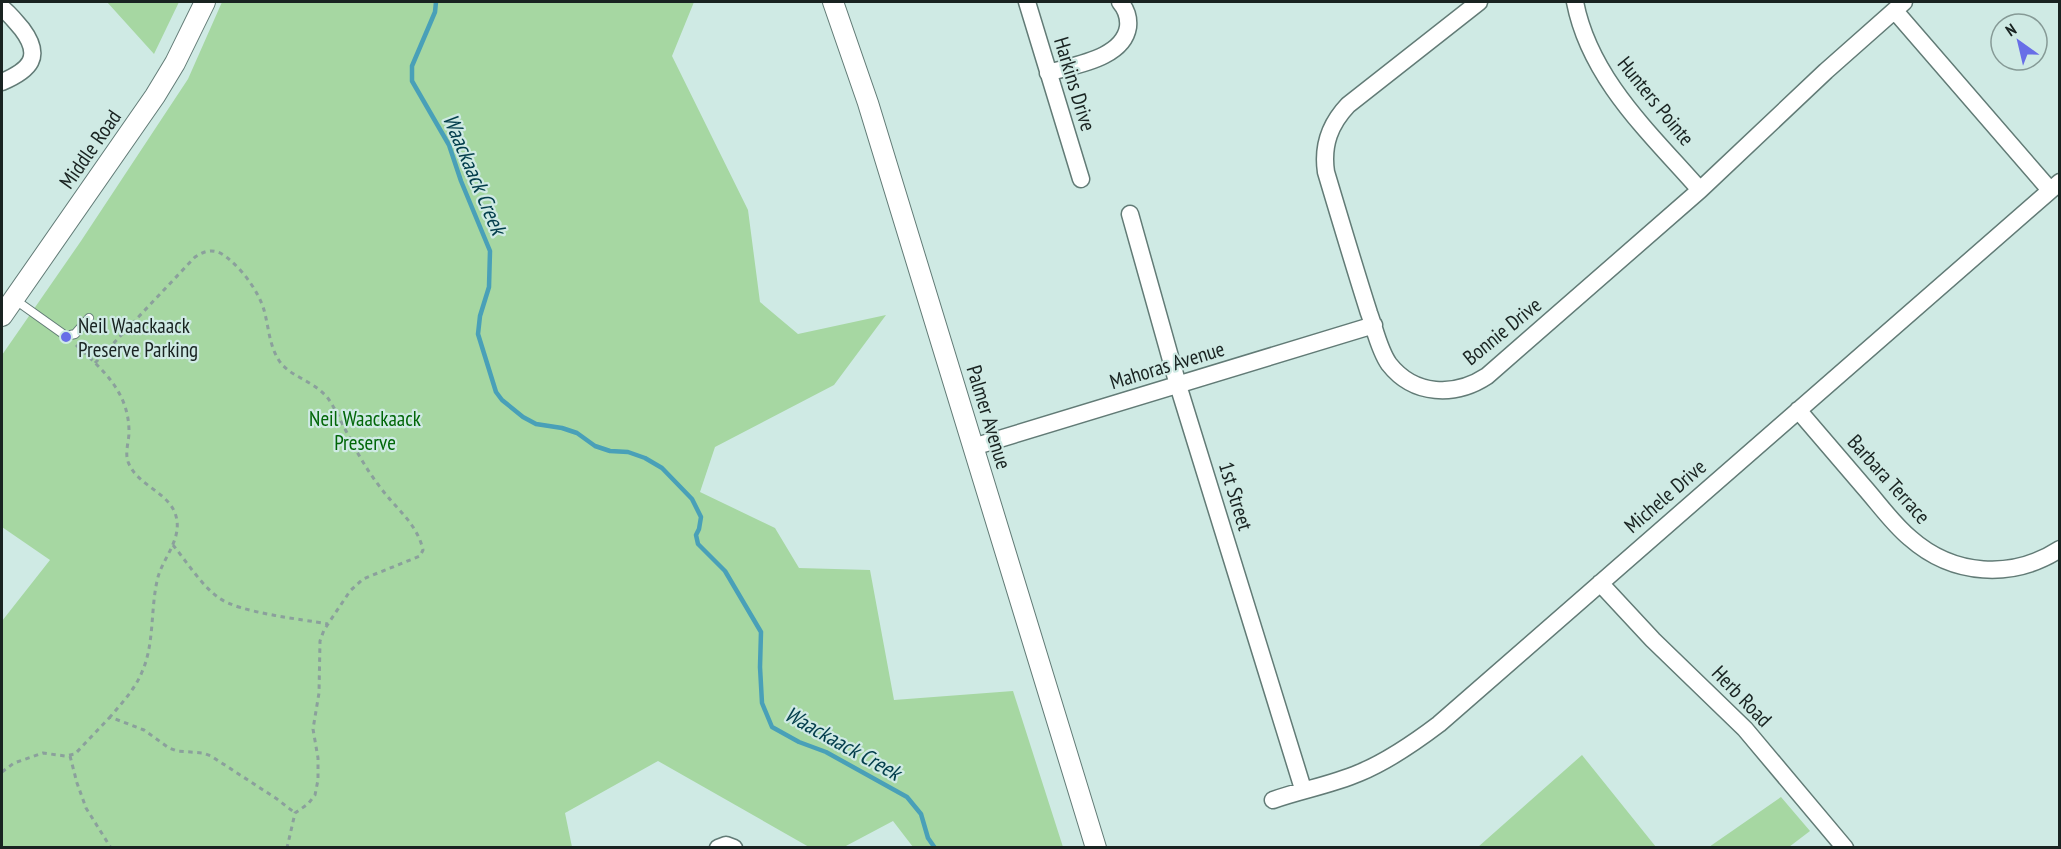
<svg xmlns="http://www.w3.org/2000/svg" width="2061" height="849" font-family="'PT Sans Narrow',sans-serif">
	<style>
		.green { fill: #a6d7a2 }
		.lines { fill: none; stroke-linecap: round; stroke-linejoin: round }
		.stream { stroke: #49a0b8; stroke-width: 4.5 }
		.service-casing { stroke: #627b76; stroke-width: 10 }
		.minor-casing { stroke: #627b76; stroke-width: 19 }
		.tertiary-casing { stroke: #627b76; stroke-width: 22 }
		.path { stroke: #8ba09c; stroke-width: 3; stroke-dasharray: 4.5 4.5; stroke-linecap: butt }
		.service { stroke: #fff; stroke-width: 8 }
		.minor { stroke: #fff; stroke-width: 16 }
		.tertiary { stroke: #fff; stroke-width: 20 }
		.poi-dot { fill: #686ee7; stroke: #cfeae4; stroke-width: 2 }
		.labels { text-anchor: middle; dominant-baseline: central; stroke-width: 4.5; stroke-linejoin: round; paint-order: stroke }
		.street-label { font-size: 21px; fill: #192321; stroke: #cfeae4 }
		.poi-label { font-size: 21px; fill: #192321; stroke: #cfeae4; text-anchor: start }
		.park-label { font-size: 21px; fill: #016608; stroke: #cfeae4 }
		.water-label { font-size: 22px; font-style: italic; fill: #023d4b; stroke: #cfeae4 }
	</style>
	<rect width="100%" height="100%" fill="#cfeae4"/>
	<path class="green" d="M107 2H179L154 54Z
		M222 2H694L672 56 748 210 760 302 798 334 886 315 834 385 715 447 700 492 775 528 799 568 870 570 894 700 1013 691 1063 847H913L893 821 844 847H809L658 761 565 813 572 847H2V621L50 560 2 527V355L81 241 188 79Z
		M1582 755 1656 847H1478Z
		M1781 797 1810 831 1789 847H1709Z"/>
	<g class="lines">
		<path class="stream" d="M436 2 435 12 412 66V81L449 145 461 181 490 251 489 287 480 316 478 334 496 392 502 400 523 417 536 424 562 428 577 433 595 446 610 451 628 452 645 458 662 468 692 499 701 517 699 529 696 535 698 544 725 571 761 632 760 667 762 703 772 727 799 742 826 752 907 797 921 814 928 838 935 848"/>
		<defs>
			<path id="service" d="M14 299 66 336 75 334 89 318"/>
			<path id="minor" d="M1027 2 1081 179
				M1479 2 1348 105C1330 124 1322 145 1326 172 1340 219 1354 266 1369 313 1375 329 1379 350 1389 364 1414 396 1455 397 1487 376L1700 190 1826 71 1904 2
				M1575 2C1590 79 1650 133 1700 190
				M2 8C10 14 15 21 22 29 43 57 30 70 2 82
				M1895 11 2050 190
				M1048 73C1073 65 1123 59 1128 27 1129 18 1126 9 1120 2
				M1130 214 1178 385 1303 789
				M1798 410C1820 436 1842 461 1864 487 1879 504 1893 524 1910 538 1953 576 2012 580 2060 549
				M973 447 1374 325
				M1600 583 1653 640 1745 729 1845 848
				M1273 800C1301 790 1331 785 1359 773 1388 761 1414 743 1439 724L2060 182
				M718 848 726 845 734 848"/>
			<path id="tertiary" d="M833 2 868 103 1096 848
				M2 316 155 96 175 63 205 2"/>
		</defs>
		<use href="#service" class="service-casing"/>
		<use href="#minor" class="minor-casing"/>
		<use href="#tertiary" class="tertiary-casing"/>
		<path class="path" d="M76 345C103 370 129 392 129 432 129 442 124 454 129 464 138 485 167 492 175 513 184 537 164 556 158 577 150 608 155 643 142 672 135 689 122 703 110 717
			M95 363 195 257C210 247 219 250 231 261 245 273 259 293 264 310 269 328 269 346 280 362 291 377 312 380 327 397 334 406 339 418 345 429 355 449 366 469 380 487 396 509 417 523 423 550L420 556 363 579 350 591 324 630 320 641 319 693 313 729 318 758V780L315 795 308 804 295 813 287 848
			M173 545C187 562 201 585 219 598 240 613 301 619 328 624
			M70 756 77 783 86 808 111 848
			M2 772 14 763 43 753 65 756 75 754 110 717 144 730 169 748 177 751 203 753 211 756 277 799 295 813"/>
		<use href="#service" class="service"/>
		<use href="#minor" class="minor"/>
		<use href="#tertiary" class="tertiary"/>
	</g>
	<circle class="poi-dot" cx="66" cy="337" r="6"/>
	<g class="labels">
		<g class="street-label">
			<text transform="translate(1075 84) rotate(73)">Harkins Drive</text>
			<text transform="translate(1656 101) rotate(51)">Hunters Pointe</text>
			<text transform="translate(90 149) rotate(-55)">Middle Road</text>
			<text transform="translate(1502 331) rotate(-39)">Bonnie Drive</text>
			<text transform="translate(1167 365) rotate(-17)">Mahoras Avenue</text>
			<text transform="translate(989 417) rotate(73)">Palmer Avenue</text>
			<text transform="translate(1889 479) rotate(48)">Barbara Terrace</text>
			<text transform="translate(1236 496) rotate(73)">1st Street</text>
			<text transform="translate(1665 496) rotate(-41)">Michele Drive</text>
			<text transform="translate(1742 696) rotate(46)">Herb Road</text>
		</g>
		<g class="poi-label">
			<text x="78" y="325">Neil Waackaack<tspan x="78" dy="24">Preserve Parking</tspan></text>
		</g>
		<g class="park-label">
			<text x="365" y="418">Neil Waackaack<tspan x="365" dy="24">Preserve</tspan></text>
		</g>
		<g class="water-label">
			<text transform="translate(475 174) rotate(67)">Waackaack Creek</text>
			<text transform="translate(843 743) rotate(29)">Waackaack Creek</text>
		</g>
	</g>
	<rect width="2061" height="849" fill="none" stroke="#192321" stroke-width="6"/>
	<g transform="translate(2019 42) rotate(326)"><circle r="28" fill="#cfeae4" stroke="#869a96" stroke-width="1.5"/>
	<path d="M0-4.5L10 22L0 15L-10 22Z" fill="#686ee7"/>
	<text y="-9" font-size="16" font-weight="bold" text-anchor="middle" fill="#192321">N</text>
	</g>
</svg>
